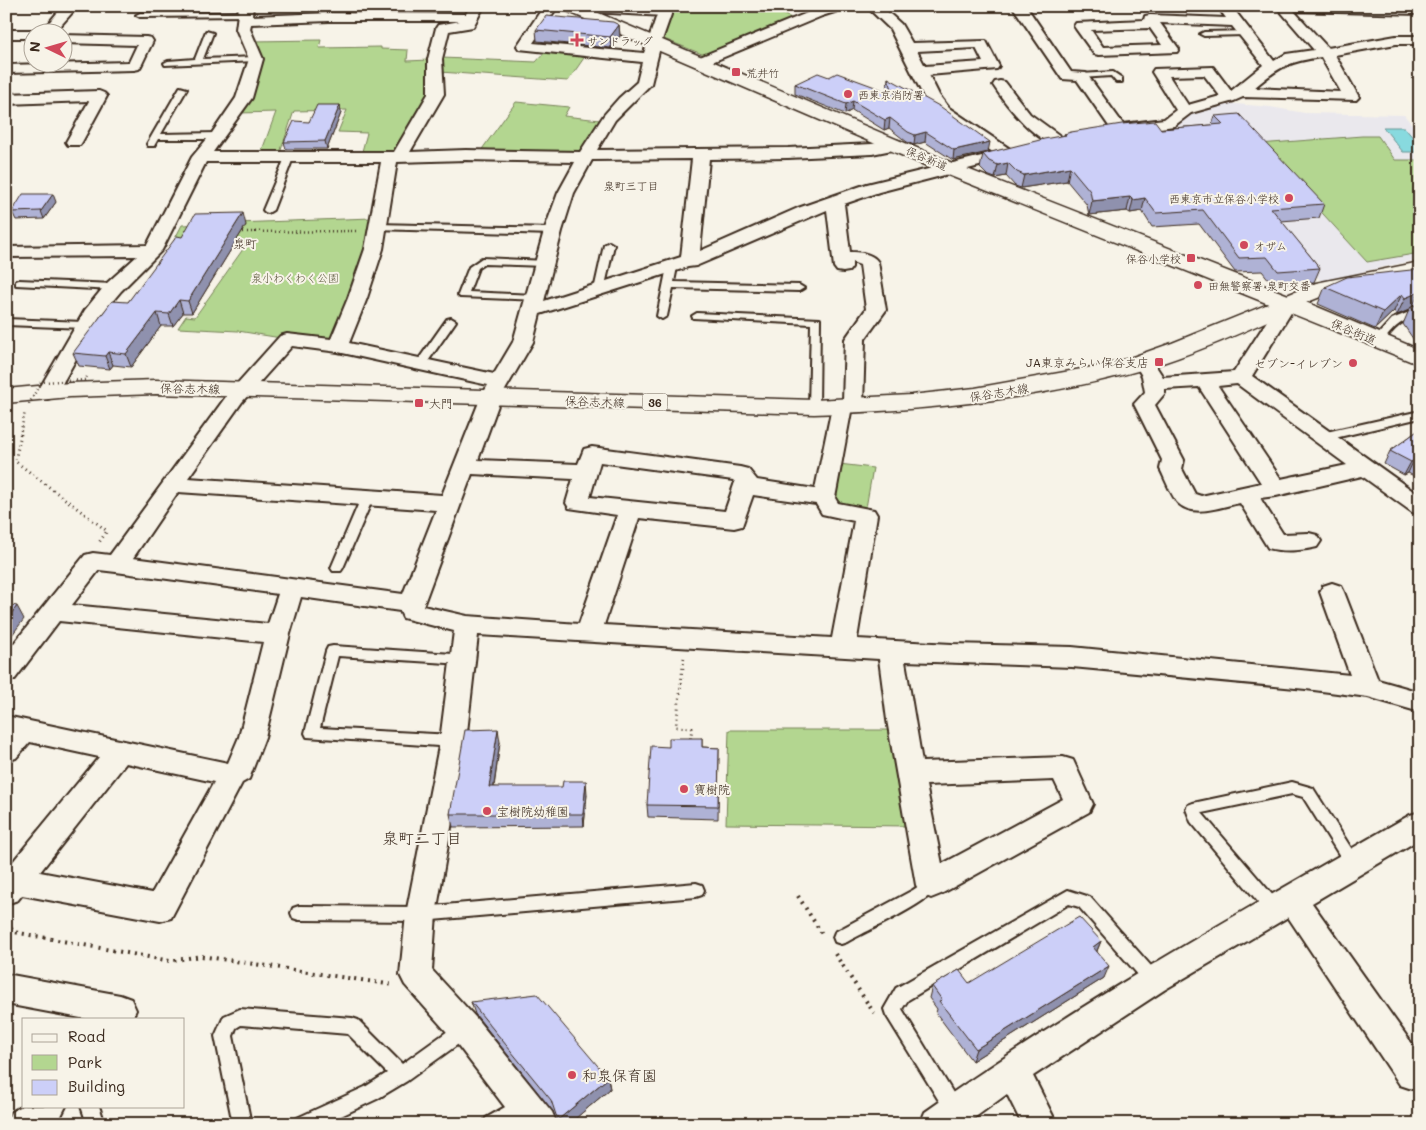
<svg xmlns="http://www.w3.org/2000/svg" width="1426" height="1130" font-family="Mali,'Klee One',sans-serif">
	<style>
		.built { fill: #eae8ed }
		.green { fill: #b3d690; stroke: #778057 }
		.water { fill: #88dadf; stroke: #699492 }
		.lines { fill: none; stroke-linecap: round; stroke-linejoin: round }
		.service-casing { stroke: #3b2a1e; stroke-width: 4 }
		.minor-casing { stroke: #3b2a1e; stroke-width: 4 }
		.tertiary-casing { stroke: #3b2a1e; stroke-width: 3 }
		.secondary-casing { stroke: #3b2a1e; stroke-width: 3 }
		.primary-casing { stroke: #3b2a1e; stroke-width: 3 }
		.path-far2 { stroke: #3b2a1e; stroke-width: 2.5; stroke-dasharray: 1 3; stroke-linecap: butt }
		.path-far1 { stroke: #3b2a1e; stroke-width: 3; stroke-dasharray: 1 4; stroke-linecap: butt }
		.path { stroke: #3b2a1e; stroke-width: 4; stroke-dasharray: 2 5; stroke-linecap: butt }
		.service { fill: #f7f3e8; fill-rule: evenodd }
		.minor { fill: #f7f3e8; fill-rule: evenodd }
		.tertiary { fill: #f7f3e8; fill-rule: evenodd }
		.secondary { fill: #f7f3e8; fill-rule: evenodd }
		.primary { fill: #f7f3e8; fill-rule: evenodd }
		.path-bridge { stroke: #3b2a1e; stroke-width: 2.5; stroke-dasharray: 1 3; stroke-linecap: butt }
		.wall { fill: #afb2d5; stroke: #3b2a1e }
		.shaded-wall { fill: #8f91ae; stroke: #3b2a1e }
		.building { fill: #cccff8; stroke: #3b2a1e }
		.poi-dot { fill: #d1495b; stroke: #f7f3e8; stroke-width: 2 }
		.labels { text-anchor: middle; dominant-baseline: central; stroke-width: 4; stroke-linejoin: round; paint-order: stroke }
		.far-poi-label { font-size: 11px; fill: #3b2a1e; stroke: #f7f3e8; text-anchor: start }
		.far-street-label { font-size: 11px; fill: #3b2a1e; stroke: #f7f3e8 }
		.far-neighbourhood-label { font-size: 11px; fill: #3b2a1e; stroke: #f7f3e8 }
		.far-park-label { font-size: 11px; fill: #59553a; stroke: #f7f3e8 }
		.shield { fill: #f7f3e8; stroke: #73665b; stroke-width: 1 }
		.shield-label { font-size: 11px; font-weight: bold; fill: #3b2a1e }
		.far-quarter-label { font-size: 12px; fill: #3b2a1e; stroke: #f7f3e8 }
		.street-label { font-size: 12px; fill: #3b2a1e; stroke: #f7f3e8 }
		.poi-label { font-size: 12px; fill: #3b2a1e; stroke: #f7f3e8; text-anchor: start }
		.near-poi-label { font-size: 15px; fill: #3b2a1e; stroke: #f7f3e8; text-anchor: start }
		.near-neighbourhood-label { font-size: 16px; fill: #3b2a1e; stroke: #f7f3e8 }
	</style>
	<rect width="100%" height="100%" fill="#f7f3e8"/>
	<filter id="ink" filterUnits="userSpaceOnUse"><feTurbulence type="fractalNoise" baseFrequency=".02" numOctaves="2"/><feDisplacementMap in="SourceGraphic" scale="10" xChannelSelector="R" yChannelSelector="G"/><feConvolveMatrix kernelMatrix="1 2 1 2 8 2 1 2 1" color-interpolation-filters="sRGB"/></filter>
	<g filter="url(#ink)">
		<path class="built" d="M1225 103 1270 107 1305 113 1404 115 1420 134V259L1321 281 1262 208 1106 135 1167 126 1189 112Z"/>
		<path class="green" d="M670 6H764L796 20 707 56 659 37Z
			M321 40 319 48 381 47V49L408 50 407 61 429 60 430 95 397 153 361 155 367 133 338 132 347 110 294 111 280 153H261L276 112 240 113 252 41Z
			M546 51 586 55 568 81 440 72 442 58 536 62Z
			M516 102 569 107 564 116 600 120 578 153 480 152Z
			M1362 136H1378L1395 160H1420V253L1367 262 1259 144Z
			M372 218C362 260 349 299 331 338L327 339 287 333 281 338 238 331 178 328 186 316 195 317 246 245 171 246 182 225Z
			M839 464 873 468 866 508 838 504 832 498Z
			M729 730H891L910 826 726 824Z"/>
		<path class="water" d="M1383 127H1404L1420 146V152H1403Z"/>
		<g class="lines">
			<defs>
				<path id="service" d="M593 8 664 12 668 14 664 16 593 12 582 14 578 12Z
					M246 12H249V16L140 17 136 15 140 13Z
					M206 31 213 33 203 59 256 57 260 59 256 61 165 65 164 63 168 61 195 59Z
					M1248 31V35H1245L1204 36 1200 34 1204 32Z
					M1113 72 1122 78V82H1116L1111 76 1081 78 1077 76 1081 74Z
					M180 87 187 89 161 134 218 133 222 136 218 139H158L154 146H148L147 144Z
					M289 155 293 158 273 210 268 213 265 212 263 210 285 158Z
					M377 224 553 228 558 231 553 234 374 229 372 227Z
					M609 242 614 245 604 290 599 293 594 290 604 245Z
					M482 258 547 261 549 263 544 266 484 264 478 268 469 292 535 295 540 298 539 300 460 297 458 295 469 267Z
					M672 264 677 267 674 282 799 285 804 288 799 291 673 288 667 316 662 319 657 316 667 267Z
					M19 280 114 284 119 287 114 290 16 285V281Z
					M1412 311H1420V317C1401 318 1392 330 1382 343H1374L1373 341 1374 339 1392 319Z
					M697 313 820 319 819 407 818 409 814 410 809 407 811 324 693 318 692 316Z
					M451 318 456 321 424 367H416L415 365 416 363 447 319Z
					M6 319 84 322 89 325 84 328 6 325Z
					M1420 411V418L1322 441 1316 437 1322 433Z
					M367 494 373 498 343 568 341 571H333L331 568 361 498Z
					M333 646 468 655 470 659 468 663 463 664 338 656 320 728 453 735 458 737 460 741 458 745 453 747 307 737 305 733 326 651 328 647Z
					M1292 782 1313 788 1358 859 1361 864 1358 869 1353 871 1348 869 1303 797 1292 794 1202 813 1281 905 1283 910 1281 915 1275 917 1269 915 1191 822 1186 809 1188 805 1193 803Z
					M931 878 937 880 939 885C930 903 866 931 847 942L841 944 835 942 833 937 835 932 913 890Z
					M696 883 702 885 704 890 702 895 696 897 421 921 299 920 293 918 291 913 293 908 299 906 421 907Z
					M1068 890 1090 897 1159 975 1161 980 1159 985 1153 988 1147 985 1079 907 1069 904 908 1000 902 1009 964 1111 961 1117 955 1120 949 1117 886 1015 884 1009 896 988Z
					M240 1009 352 1018 358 1020 402 1064 459 1023 465 1021 471 1023 474 1029 471 1035 407 1081 377 1099 324 1124H294L297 1118 365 1087 387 1073 348 1034 241 1025 236 1028 233 1036 251 1124H233L215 1036 224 1016Z
					M524 1096 530 1099 533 1105C525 1124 501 1124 483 1124L486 1118Z
					M81 1106H99L105 1124H87Z"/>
				<path id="minor" d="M63 6H78L55 32H41Z
					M239 6H253L252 16 329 13 466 14 470 6H484L473 27 449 31 442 59 444 94 410 152 466 150 580 152 604 115 619 98 637 82 642 62 519 49 517 46 544 6H558L533 43 644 53 660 6H674L661 43 651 84 615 120 597 150 788 148 872 144 896 140 902 142 904 145 902 148 872 154 788 158 709 159 700 251 798 208 867 184 994 153 939 114 924 97 890 29 866 6H881L901 24 912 43 986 41 999 66 997 69 929 75 939 95 949 108 1010 149 1018 150 1020 153 1018 156 879 192 844 204 850 252C860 252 872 253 878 262L886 310 865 339 863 406 860 411 851 412 835 498 838 503 874 510 877 515 857 639 952 644 1072 647 1350 675 1320 592 1323 586 1332 583 1341 586 1344 592 1378 680 1420 692V712L1368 697 1306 689 1072 667 905 661 922 762 1063 757 1073 760 1093 804 1089 812 941 894 931 898 921 894 916 885 887 720 879 659 478 635 466 741 436 914 432 970 476 1018 552 1112 557 1124H518L454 1040 405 985 400 975 406 914 440 741 454 631 403 618 400 611 301 597 290 634 265 737 249 779 242 783 171 918 160 921 22 895 18 900 6 904V870L99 757 30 742 16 758 6 761V716L228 763 239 737 263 642 59 621 15 679 6 682V653L85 555 93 553 110 555 228 394 280 336 287 334 331 339 348 298 365 249 381 162H206L162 250 121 291 100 316 57 393 54 397 47 399 40 397 37 393 85 310 107 283 137 256 6 257V247L147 245 192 157 212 133 236 98 249 59 236 29ZM329 21H460L438 25 436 28 428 59V94L394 152H213L252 98 263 59 250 29 251 24ZM976 48 983 62 925 66 917 51ZM692 159 681 257 544 301 562 231 574 193 592 160ZM466 160 575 162 558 193 544 231 513 342 494 374 349 343 367 298 383 249 397 162ZM827 210 834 267 837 271 843 272 849 271 852 267V262L860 265 866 309 845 339 843 401 835 402 832 407 815 489 757 480 748 469 740 467 592 447 584 449 578 464 478 460 501 397 533 342 540 314 688 267 696 266ZM292 346 338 352 488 385 481 397 442 495 188 478 242 402ZM600 462 733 480 735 482 725 511 590 497ZM472 474 573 479 566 503 569 508 617 515 579 624 467 616 423 606ZM178 492 436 510 403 594 133 558ZM753 495 816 504 822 514 854 521 832 638 604 625 639 518 734 528 742 526ZM99 570 116 572 278 594 268 624 72 605ZM126 763 214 782 152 893 40 872ZM1054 780 1063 799 942 864 926 785Z
					M824 6H846L844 9 822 16 705 65H695L693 62 695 59Z
					M1031 6 1028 9 1071 72 1086 73 1123 124 1164 119 1176 110 1152 72 1154 69 1213 67 1231 91 1263 65 1232 26 1160 23 1179 49 1177 52 1099 55 1094 54 1076 29 1074 26 1076 23 1144 20 1145 16 1150 15 1226 18 1220 10 1222 7H1232L1274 61 1286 54 1314 50 1276 6H1420V14L1294 11 1328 48 1396 36H1420V44H1396L1335 55 1359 97 1356 100 1243 97 1234 101 1191 113 1174 126 1119 134 1113 132 1077 80 1062 79 1013 7ZM1150 28 1162 45 1103 47 1091 30ZM1321 57 1341 92 1254 88C1280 66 1288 62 1321 57ZM1204 75 1220 96 1188 105 1169 76Z
					M6 30H32L38 32H32V38H6Z
					M62 35 146 37 151 38 153 41 141 66 139 69 134 70 6 73V65L129 62 137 45 62 43Z
					M1000 81 1005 82 1030 114 1063 138 1065 141 1063 144C1040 150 1004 102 993 85L995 82Z
					M99 91 104 93 107 96 82 142 80 145H68L66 142 89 101 6 104V94Z
					M1288 297 1295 299 1297 303 1252 376 1420 496V515L1412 512 1362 476 1276 496 1260 498 1283 534 1309 533 1317 535 1321 541 1317 547C1302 551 1283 552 1268 548L1240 503C1222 506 1195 518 1179 504 1172 498 1165 478 1160 469L1162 460 1134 404 1145 392 1142 376 1133 361 1136 357 1143 355 1150 357 1163 377 1234 372 1281 299ZM1237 384 1347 465 1281 479 1218 386ZM1199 387 1261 483 1201 496 1195 494 1182 469 1184 460 1155 405 1165 393V389Z
					M1420 812V839L1312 903 1420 1055V1087L1412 1089 1400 1085 1288 917 1164 990 1033 1076 1057 1124H1022L1007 1094 966 1124H920L925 1112C1080 1002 1245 910 1410 815Z
					M6 974 120 995 131 999 136 1010 132 1019H86L6 1004Z
					M24 1105V1106H66L57 1124H6L11 1112Z"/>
				<path id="tertiary" d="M1420 262V274L1330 293 1288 310 1280 308 1277 303 1280 298 1316 283Z"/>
				<path id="secondary" d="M560 6H582L957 165 1296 298 1420 350V365L943 173 562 9Z"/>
				<path id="primary" d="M1288 296 1296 298 1299 303 1296 308C1246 331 1194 354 1141 370 1035 400 923 411 814 414L156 394 70 397 6 403V389L70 383 156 380 814 400 911 395 975 388 1098 366 1127 359 1172 343Z"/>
			</defs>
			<use href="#service" class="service-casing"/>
			<use href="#minor" class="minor-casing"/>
			<use href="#tertiary" class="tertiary-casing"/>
			<use href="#secondary" class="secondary-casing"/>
			<use href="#primary" class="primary-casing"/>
			<path class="path-far2" d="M239 232 358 231
				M20 435 25 412"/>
			<path class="path-far1" d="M21 434 15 461 107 531 98 544
				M684 658 676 727 692 728 690 742"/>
			<path class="path" d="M798 896 822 934
				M6 923 14 932 170 961 201 956 394 985
				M835 954 874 1013"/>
			<use href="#service" class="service"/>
			<use href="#minor" class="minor"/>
			<use href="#tertiary" class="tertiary"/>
			<use href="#secondary" class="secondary"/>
			<use href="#primary" class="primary"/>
			<path class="path-bridge" d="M29 404 41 382 85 380 87 377"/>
		</g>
		<path class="wall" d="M619 25 620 36 611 48 537 41 536 30Z
			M829 77 889 92 887 87 888 78 988 152 953 160 925 142 914 145 907 142 889 128 884 130 852 110 845 114 795 94V84Z
			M340 105 341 113 327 149H286L284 142 309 122Z
			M1215 116 1324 204 1319 218 1281 221 1320 268 1314 282 1273 285 1262 271 1235 272 1199 224 1152 227 1142 211 1130 213 1127 211 1089 215 1087 205 1067 181 1021 188 1015 186 1006 176 995 178 987 175 980 168 983 154 1064 136V134L1161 129 1212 125Z
			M56 202 44 219 16 220 12 212Z
			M246 225 192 313H183L173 326H161L131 367 113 365 110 369 79 366 73 353 128 302 182 237Z
			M1420 269V346H1418L1403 324 1409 310 1397 315 1394 311 1375 329 1318 304 1325 287Z
			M1420 429V479L1408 473 1404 475 1384 464 1390 451Z
			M702 738V747L719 748 718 819 648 817 647 805 669 747Z
			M500 742 494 787 587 794 584 826 453 827 450 814Z
			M1101 941 1097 951 1104 978 972 1061 936 1013 937 1009 929 998 932 986 969 983Z
			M471 1002 608 1078 610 1089 569 1124H558L553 1111 475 1014Z"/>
		<path class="shaded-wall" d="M619 25 620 36 611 48 610 37Z
			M853 101 852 110 845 114 846 104Z
			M340 105 341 113 327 149 325 141Z
			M890 118 889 128 884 130 885 120Z
			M926 132 925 142 914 145 915 135Z
			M990 142 988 152 953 160 954 150Z
			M1008 163 1006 176 995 178 998 165Z
			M1070 167 1067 181 1021 188 1024 175Z
			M53 194 56 202 44 219 41 211Z
			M1130 197 1127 211 1089 215 1092 201Z
			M1145 198 1142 211 1130 213 1133 200Z
			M243 213 246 225 192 313 188 301Z
			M1419 292 1412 308 1411 307 1409 310 1397 315 1405 298Z
			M1402 294 1394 311 1375 329 1383 312Z
			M179 300 183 313 173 326 169 314Z
			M157 313 161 326 131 367 126 354Z
			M108 352 113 365 110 369 105 356Z
			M1414 460 1408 473 1404 475 1411 462Z
			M17 606 24 619 6 643V620Z
			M498 729 500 742 492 799 489 787Z
			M586 781 587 794 584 826 583 814Z
			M1101 941 1096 953 1093 947Z
			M1109 966 1104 978 972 1061 976 1049Z
			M608 1078 610 1089 569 1124H560L559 1119Z"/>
		<path class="building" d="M546 16 613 22 619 25 610 37 536 30Z
			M818 73 829 77 837 73 894 94 888 78 941 107 990 142 954 150 926 132 915 135 908 132 890 118 885 120 853 101 846 104 795 84Z
			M317 105H340L325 141 284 142 294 121 309 122Z
			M1239 114 1324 204 1271 208 1320 268 1278 271 1267 257 1239 258 1203 210 1156 213 1145 198 1133 200 1130 197 1092 201 1090 191 1070 167 1024 175 1017 172 1008 163 998 165 989 161 983 154 1044 139 1066 135 1064 134 1071 132 1122 124 1155 121 1161 129 1223 124 1215 116Z
			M23 194H53L41 211 12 212Z
			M243 213 188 301 179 300 169 314 157 313 126 354 108 352 105 356 73 353 112 301 128 302 177 236 182 237 195 214Z
			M1420 269V292L1405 298 1402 294 1383 312 1325 287 1347 277Z
			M1420 304V320L1411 307Z
			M1420 429V463L1414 460 1411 462 1390 451Z
			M6 604 17 606 6 620Z
			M498 729 489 787H562L563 781H586L583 814H450L465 730Z
			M669 738H702V747L719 748 718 806 647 805 651 746 669 747Z
			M1079 917 1101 941 1093 947 1109 966 976 1049 939 1001 942 1000 932 986 959 970 969 983Z
			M537 994 608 1078 559 1119 556 1115 551 1100 471 1002Z"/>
	</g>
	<g class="poi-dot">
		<path d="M574.5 32.5h5v5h5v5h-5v5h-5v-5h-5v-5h5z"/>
		<rect x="731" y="67" width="10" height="10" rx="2.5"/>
		<circle cx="848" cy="94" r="5"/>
		<circle cx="1289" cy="198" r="5"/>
		<circle cx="1244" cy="245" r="5"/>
		<rect x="1186" y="253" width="10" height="10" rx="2.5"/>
		<circle cx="1198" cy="285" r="5"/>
		<rect x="1154" y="357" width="10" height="10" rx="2.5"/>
		<circle cx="1353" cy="363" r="5"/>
		<rect x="414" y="398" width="10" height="10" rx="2.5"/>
		<circle cx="684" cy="789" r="5"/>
		<circle cx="487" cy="811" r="5"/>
		<circle cx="572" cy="1075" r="5"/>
	</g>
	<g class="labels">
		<g class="far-poi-label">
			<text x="587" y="40">サンドラッグ</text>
			<text x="746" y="72">荒井竹</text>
			<text x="858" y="94">西東京消防署</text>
			<text x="1279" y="198" text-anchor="end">西東京市立保谷小学校</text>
			<text x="1254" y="245">オザム</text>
			<text x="1181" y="258" text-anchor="end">保谷小学校</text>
			<text x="1208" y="285">田無警察署 泉町交番</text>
		</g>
		<g class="far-street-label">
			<text transform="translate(927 158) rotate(23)">保谷新道</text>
		</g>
		<g class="far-neighbourhood-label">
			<text x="631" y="185">泉町三丁目</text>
		</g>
		<g class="far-park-label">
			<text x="295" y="277">泉小わくわく公園</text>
		</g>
		<rect class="shield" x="642.5" y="393.5" width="25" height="17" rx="4"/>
		<g class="shield-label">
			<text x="655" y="402">36</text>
		</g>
		<g class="far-quarter-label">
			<text x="245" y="243">泉町</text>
		</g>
		<g class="street-label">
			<text transform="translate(1354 331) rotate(23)">保谷街道</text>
			<text transform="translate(190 388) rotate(1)">保谷志木線</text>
			<text transform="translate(999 392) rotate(-9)">保谷志木線</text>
			<text transform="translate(595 401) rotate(2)">保谷志木線</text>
		</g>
		<g class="poi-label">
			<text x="1149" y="362" text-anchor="end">JA東京みらい保谷支店</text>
			<text x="1343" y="363" text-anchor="end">セブン-イレブン</text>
			<text x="429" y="403">大門</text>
			<text x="694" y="789">寶樹院</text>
			<text x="497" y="811">宝樹院幼稚園</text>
		</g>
		<g class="near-poi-label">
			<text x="582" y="1075">和泉保育園</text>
		</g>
		<g class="near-neighbourhood-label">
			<text x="422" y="837">泉町二丁目</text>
		</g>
	</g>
	<rect width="1426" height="1130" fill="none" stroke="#f7f3e8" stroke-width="25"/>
	<rect x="12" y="12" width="1401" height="1105" fill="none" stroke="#3b2a1e" stroke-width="2" filter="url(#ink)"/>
	<rect x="22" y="1018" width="162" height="90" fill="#f7f3e8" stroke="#aca397"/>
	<rect x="32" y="1034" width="25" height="8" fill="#f7f3e8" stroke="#aca397"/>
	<text x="68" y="1042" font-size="15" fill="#3b2a1e">Road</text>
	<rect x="32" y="1055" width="25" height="15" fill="#b3d690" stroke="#aca397"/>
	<text x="68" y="1068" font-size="15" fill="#3b2a1e">Park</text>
	<rect x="32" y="1080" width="25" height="15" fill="#cccff8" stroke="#aca397"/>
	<text x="68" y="1092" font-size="15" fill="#3b2a1e">Building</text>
	<g transform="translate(48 48) rotate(275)"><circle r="24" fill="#f7f3e8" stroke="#aca397"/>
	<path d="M0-4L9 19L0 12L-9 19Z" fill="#d1495b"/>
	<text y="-8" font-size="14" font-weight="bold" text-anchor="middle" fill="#3b2a1e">N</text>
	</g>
</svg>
